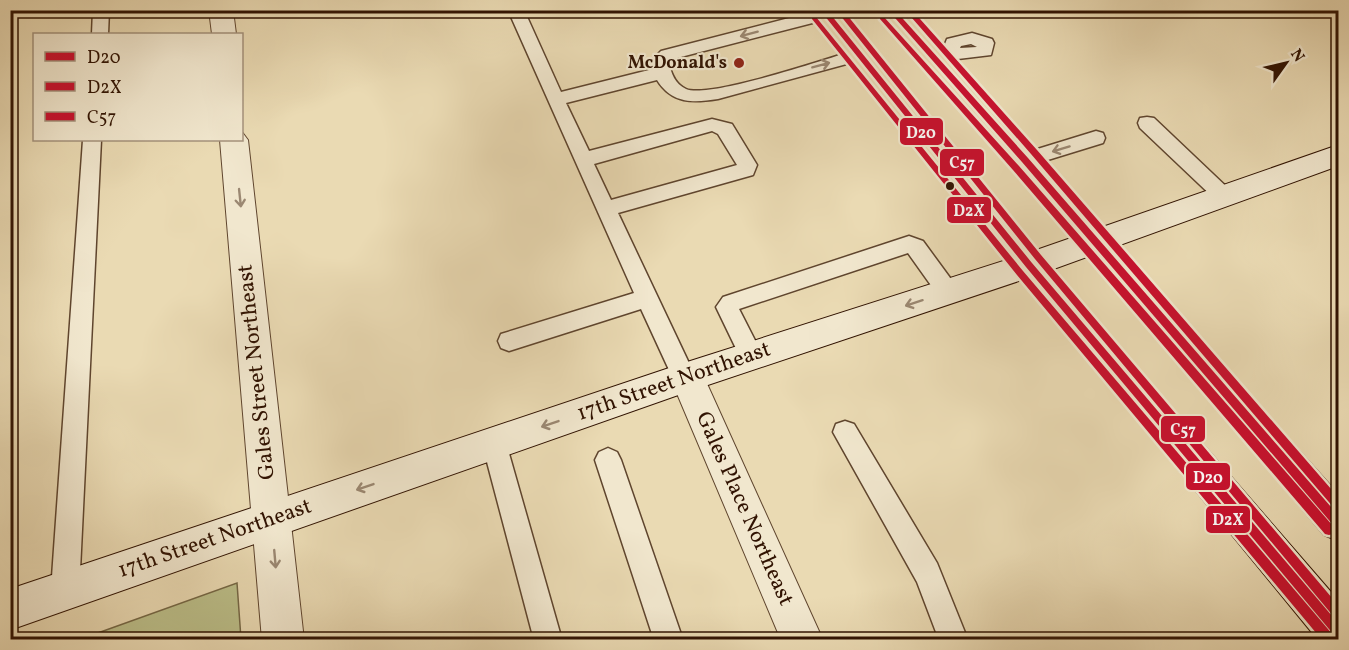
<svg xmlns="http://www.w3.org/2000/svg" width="1349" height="650" font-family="Vollkorn,serif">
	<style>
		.green { fill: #bbbe89; stroke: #766846; stroke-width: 1.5 }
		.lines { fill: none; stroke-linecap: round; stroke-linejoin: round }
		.service-casing { stroke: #5f452e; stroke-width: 3 }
		.minor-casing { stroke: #5f452e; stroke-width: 2 }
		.secondary-casing { stroke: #311302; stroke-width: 2 }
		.primary-casing { stroke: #311302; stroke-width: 2 }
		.service { fill: #f1e7ce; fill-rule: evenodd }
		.minor { fill: #f1e7ce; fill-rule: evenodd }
		.secondary { fill: #f1e7ce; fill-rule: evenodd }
		.primary { fill: #eadab3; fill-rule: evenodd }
		.bus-1-casing { stroke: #f1e7ce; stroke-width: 5 }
		.bus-2-casing { stroke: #f1e7ce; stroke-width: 5 }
		.bus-3-casing { stroke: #f1e7ce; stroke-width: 5 }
		.bus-1 { fill: #c8102e; fill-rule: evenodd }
		.bus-2 { fill: #c8102e; fill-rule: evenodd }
		.bus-3 { fill: #c8102e; fill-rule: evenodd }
		.oneway { stroke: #9b8872 }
		.poi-dot { fill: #8f2418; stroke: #f1e7ce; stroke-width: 2 }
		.bus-dot { fill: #311302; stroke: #f1e7ce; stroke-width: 2 }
		.labels { text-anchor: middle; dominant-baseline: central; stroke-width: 4.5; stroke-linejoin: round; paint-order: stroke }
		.far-poi-label { font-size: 18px; font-weight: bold; fill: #311302; stroke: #f1e7ce; text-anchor: end }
		.street-label { font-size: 22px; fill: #311302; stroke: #f1e7ce }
		.line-badge { stroke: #f1e7ce; stroke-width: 2 }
		.badge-label { font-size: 16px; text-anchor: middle; font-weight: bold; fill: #fff }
	</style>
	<rect width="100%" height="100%" fill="#eadab3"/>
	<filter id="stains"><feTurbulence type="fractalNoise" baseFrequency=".00333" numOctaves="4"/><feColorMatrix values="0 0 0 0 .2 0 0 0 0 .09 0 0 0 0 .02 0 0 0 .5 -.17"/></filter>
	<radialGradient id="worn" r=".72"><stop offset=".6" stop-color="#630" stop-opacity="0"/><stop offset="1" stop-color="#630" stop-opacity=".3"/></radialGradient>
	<path class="green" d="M237 583 241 639H81Z"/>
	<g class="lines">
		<defs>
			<path id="service" d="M93 10H109L108 34H92Z
				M508 10H524L561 92 653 69 651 61 661 51 820 10H832L834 14 832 18 673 59 669 63C671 73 675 84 686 89 709 99 829 58 859 49L868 55 865 59 718 99C693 103 672 104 657 80L566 103 589 151 712 119 732 124 757 165 753 175 618 213 696 378 692 385 684 388 676 385 641 309 509 351 501 348 498 341 501 334 634 293ZM712 131 718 134 737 165 611 200 594 164Z
				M972 33 992 39 994 43 991 55 933 62 924 56 927 52 943 49 947 39ZM971 44 977 47 960 48 961 46Z
				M1147 117 1154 118 1232 192 1235 197 1232 202 1225 204 1218 202 1140 128 1138 123 1140 118Z
				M1096 131 1103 133 1105 138 1103 143 1025 167 1018 165 1015 160 1018 155Z
				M83 140H101L79 591 75 601 65 605 55 601 51 591Z
				M909 236 923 241 956 286 959 292 956 298 948 301 940 298 908 253 739 309 763 356 759 363 751 366 743 363 716 307 723 297Z
				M845 421 854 424 937 563 968 640H939L917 582 833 432 836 424Z
				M494 432 503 435 506 443 562 640H534L482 443 485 435Z
				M608 448 617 452 621 460 683 640H654L595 460 599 452Z"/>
			<path id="minor" d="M209 10H233L236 34H212Z
				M242 132 248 140 304 640H262L220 140H242Z
				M687 362 699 366 823 640H781L670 377 675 366Z"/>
			<path id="secondary" d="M1338 145V166L1040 274 684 393 10 630V589L684 363 1022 255Z"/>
			<path id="primary" d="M811 10H836L1040 256 1338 600V640H1318L1018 274Z
				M879 10H905L1338 494V541L1324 535 1015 167Z"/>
		</defs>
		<use href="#service" class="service-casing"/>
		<use href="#minor" class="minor-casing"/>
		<use href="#secondary" class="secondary-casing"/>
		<use href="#primary" class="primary-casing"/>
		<use href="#service" class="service"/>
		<use href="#minor" class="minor"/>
		<use href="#secondary" class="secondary"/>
		<use href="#primary" class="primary"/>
		<defs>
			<path id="bus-1" d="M820 10H827L1032 263 1338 623V636L1334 635 1026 267Z
				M888 10H895L1028 158 1338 515V527L1334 526 1022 162Z"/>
			<path id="bus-2" d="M814 16 816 17 1023 271 1333 635 1335 640H1322L1017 275 812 19V17Z
				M882 16 884 17 1019 166 1333 526 1334 530 1333 534 1329 535 1325 534 1013 170 880 19V17Z"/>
			<path id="bus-3" d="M836 10H843L1041 255 1338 605V618L1334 617 1035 259Z
				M905 10H912L1037 150 1338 497V509L1334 508 1031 154Z"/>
		</defs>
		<use href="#bus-1" class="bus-1-casing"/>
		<use href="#bus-2" class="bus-2-casing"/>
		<use href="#bus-3" class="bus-3-casing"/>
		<use href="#bus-1" class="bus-1"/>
		<use href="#bus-2" class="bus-2"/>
		<use href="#bus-3" class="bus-3"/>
	</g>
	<defs><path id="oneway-shaft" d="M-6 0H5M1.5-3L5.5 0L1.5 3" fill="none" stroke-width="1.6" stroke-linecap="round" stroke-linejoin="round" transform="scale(1.5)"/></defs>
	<g class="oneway">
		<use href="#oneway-shaft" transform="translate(749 34) rotate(165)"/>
		<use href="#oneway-shaft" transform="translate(821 65) rotate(-15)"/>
		<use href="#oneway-shaft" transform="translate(1061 149) rotate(163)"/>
		<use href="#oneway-shaft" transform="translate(240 198) rotate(84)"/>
		<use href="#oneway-shaft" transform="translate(914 303) rotate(162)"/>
		<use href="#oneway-shaft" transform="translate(550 424) rotate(161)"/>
		<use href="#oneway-shaft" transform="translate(365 487) rotate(161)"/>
		<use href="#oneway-shaft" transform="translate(275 559) rotate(85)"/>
	</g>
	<circle class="poi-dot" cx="739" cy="63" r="6"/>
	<circle class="bus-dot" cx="950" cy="186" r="5"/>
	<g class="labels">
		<g class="far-poi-label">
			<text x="727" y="63">McDonald's</text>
		</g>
		<g class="street-label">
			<text transform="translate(257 372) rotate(-96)">Gales Street Northeast</text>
			<text transform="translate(674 382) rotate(-19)">17th Street Northeast</text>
			<text transform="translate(744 509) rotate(66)">Gales Place Northeast</text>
			<text transform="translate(215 539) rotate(-19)">17th Street Northeast</text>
		</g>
	</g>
	<g class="line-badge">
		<rect x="899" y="117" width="45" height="29" rx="6" fill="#c8102e"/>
		<rect x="939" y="148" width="46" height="29" rx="6" fill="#c8102e"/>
		<rect x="946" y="196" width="46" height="28" rx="6" fill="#c8102e"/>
		<rect x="1160" y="415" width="46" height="28" rx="6" fill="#c8102e"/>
		<rect x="1185" y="462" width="46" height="29" rx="6" fill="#c8102e"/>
		<rect x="1205" y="505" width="46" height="29" rx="6" fill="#c8102e"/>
	</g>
	<g class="badge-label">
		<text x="921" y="138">D20</text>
		<text x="962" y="168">C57</text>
		<text x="969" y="216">D2X</text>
		<text x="1183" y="435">C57</text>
		<text x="1208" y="483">D20</text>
		<text x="1228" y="525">D2X</text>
	</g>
	<rect width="1349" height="650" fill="none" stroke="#eadab3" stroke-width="36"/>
	<rect x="12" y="12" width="1325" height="626" fill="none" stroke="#311302" stroke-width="3"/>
	<rect x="18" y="18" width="1313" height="614" fill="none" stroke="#311302" stroke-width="1.5"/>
	<rect x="33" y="33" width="210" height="108" fill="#f1e7ce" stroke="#a4927c" stroke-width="1.5"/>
	<rect x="45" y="52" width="30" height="9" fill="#c8102e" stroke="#a4927c" stroke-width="1.5"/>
	<text x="87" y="63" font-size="18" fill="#311302">D20</text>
	<rect x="45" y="82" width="30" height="9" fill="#c8102e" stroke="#a4927c" stroke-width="1.5"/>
	<text x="87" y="93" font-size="18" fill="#311302">D2X</text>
	<rect x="45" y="112" width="30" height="9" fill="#c8102e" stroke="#a4927c" stroke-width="1.5"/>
	<text x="87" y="123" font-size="18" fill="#311302">C57</text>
	<g transform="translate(1286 63) rotate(56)" stroke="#f1e7ce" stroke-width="4.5" paint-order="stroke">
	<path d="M0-4.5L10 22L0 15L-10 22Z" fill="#311302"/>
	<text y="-9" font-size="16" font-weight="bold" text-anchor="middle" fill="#311302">N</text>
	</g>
	<rect width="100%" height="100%" filter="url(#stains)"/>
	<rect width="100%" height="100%" fill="url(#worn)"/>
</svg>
